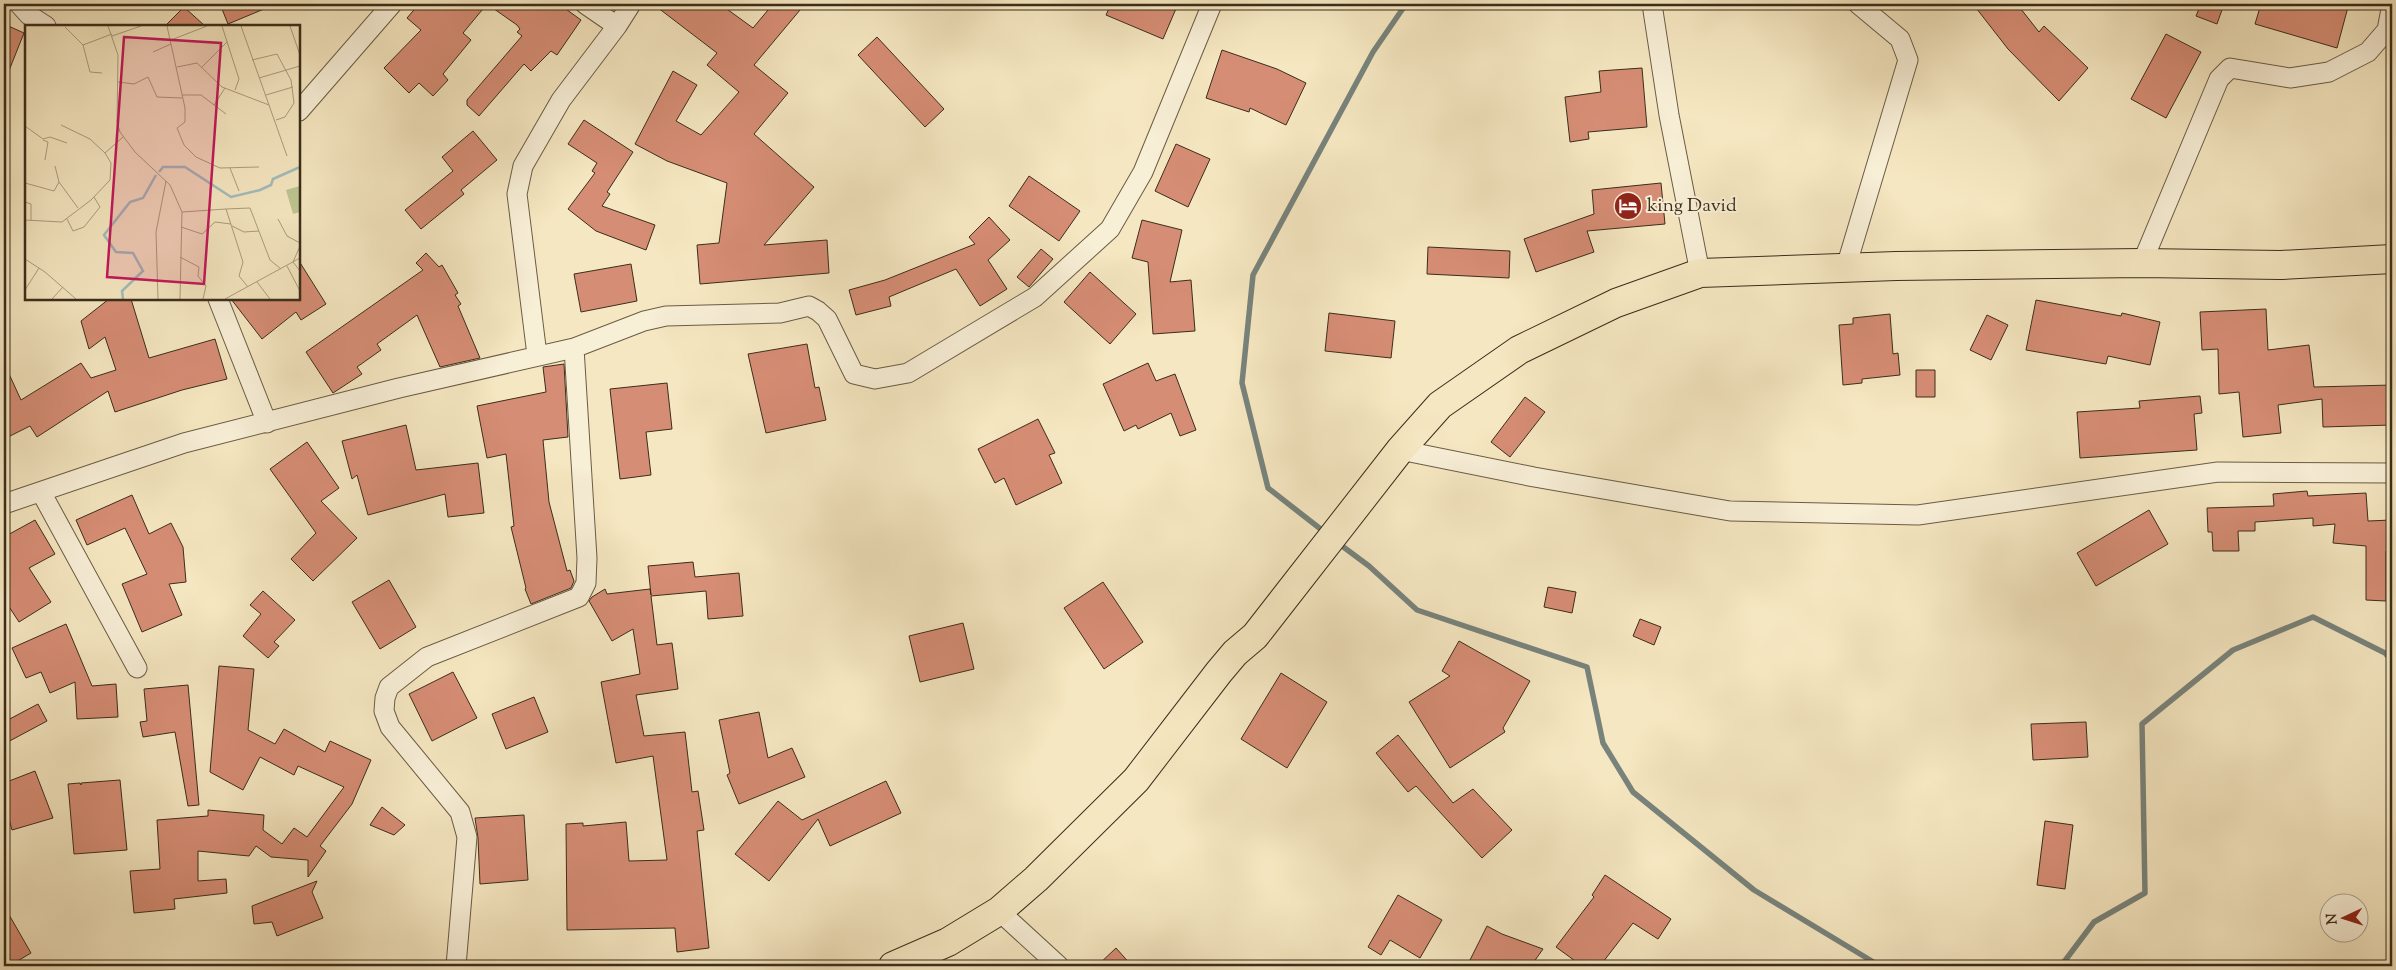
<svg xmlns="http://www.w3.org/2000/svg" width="2396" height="970" font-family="'Sorts Mill Goudy',serif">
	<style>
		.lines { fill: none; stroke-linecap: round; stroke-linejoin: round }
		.stream { stroke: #78837c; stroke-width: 5.5 }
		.building { fill: #d68d75; stroke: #3b2d1b }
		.street-casing { stroke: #6a5c44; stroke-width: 21 }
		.highway-casing { stroke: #3b2d1b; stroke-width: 30 }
		.street { stroke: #f8efd7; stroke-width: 19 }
		.highway { stroke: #f5e7c1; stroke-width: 28 }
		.labels { text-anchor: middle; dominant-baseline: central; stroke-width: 4; stroke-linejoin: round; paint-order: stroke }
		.poi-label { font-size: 19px; fill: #3b2d1b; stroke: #f8efd7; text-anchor: start }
		.inset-river { fill: none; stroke: #a1bdbd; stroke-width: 2.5 }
		.inset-road { fill: none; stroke: #ab9d7f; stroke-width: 1 }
		.view { fill: #c2185b; fill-opacity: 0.15; stroke: #c2185b; stroke-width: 2.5 }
		.inset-edge { fill: none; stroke: #3b2d1b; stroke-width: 2.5 }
	</style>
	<rect width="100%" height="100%" fill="#f5e7c1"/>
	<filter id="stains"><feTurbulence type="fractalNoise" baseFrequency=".004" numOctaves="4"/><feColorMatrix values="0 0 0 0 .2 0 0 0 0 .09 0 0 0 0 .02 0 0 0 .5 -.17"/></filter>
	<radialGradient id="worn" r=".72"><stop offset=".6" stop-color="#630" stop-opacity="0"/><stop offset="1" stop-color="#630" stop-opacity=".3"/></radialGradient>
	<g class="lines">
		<path class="stream" d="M1327 534 1268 488 1242 383 1253 275 1373 52 1406 4
			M1338 543 1369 566 1417 610 1587 667 1603 743 1633 792 1754 890 1880 966
			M2061 966 2094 922 2145 893 2142 724 2233 650 2313 617 2385 653 2392 661"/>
	</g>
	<path class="building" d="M220 4H276L228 24Z
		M419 4H487L463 33 471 40 443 74 448 80 433 96 419 83 409 93 384 68 421 30 407 18Z
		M487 4H559L581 20 557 55 551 51 531 71 524 64 479 116 467 105V100L522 36 517 32 520 29 517 25Z
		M653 4H720L753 28 773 4H805L754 65 788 93 754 134 814 187 764 245 827 240 829 273 700 284 697 245 719 243 727 183 667 161 635 144 673 71 697 85 676 121 701 135 739 92 707 65 717 53Z
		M1111 4H1178L1163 39 1106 15Z
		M1973 4H2017L2039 32 2044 26 2088 68 2059 101 2008 49Z
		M2201 4H2224L2217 24 2196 16Z
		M2261 4H2335L2348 7 2337 48 2255 24Z
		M184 7 205 26H165Z
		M4 24 24 33 4 83Z
		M2166 34 2201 52 2166 118 2131 99Z
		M877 37 944 109 925 127 858 55Z
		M1222 50 1277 69 1306 83 1286 125 1250 108 1249 112 1206 98Z
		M1642 68 1647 127 1588 132 1589 139 1570 142 1565 97 1601 92 1599 71Z
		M584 120 633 152 607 192 610 194 602 206 655 225 646 250 596 231 568 209 595 173 592 171 597 163 568 144Z
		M473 131 497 160 461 190 464 194 421 229 405 210 453 171 442 157Z
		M1176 144 1210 159 1188 207 1155 191Z
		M1029 176 1080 211 1059 241 1009 206Z
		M1661 183 1665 224 1587 231 1594 252 1536 272 1524 239 1594 214 1592 190Z
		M989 217 1010 240 988 260 1007 289 980 306 956 269 889 297 891 306 856 315 849 290 885 280 975 244 969 237Z
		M1142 220 1182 230 1170 282 1191 280 1195 331 1153 334 1148 262 1132 258Z
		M1428 247 1510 251 1509 278 1427 274Z
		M1041 249 1053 259 1029 287 1017 277Z
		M426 253 439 267 442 265 458 293 455 295 461 304 458 306 480 358 440 367 417 315 377 344 381 350 357 367 362 374 333 393 306 352 423 270 416 263Z
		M299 261 326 304 301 320 296 312 262 339 231 299H299Z
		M631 264 637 301 581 312 574 274Z
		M1090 272 1136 314 1110 344 1064 302Z
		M109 299H131L149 358 215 339 227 379 182 390 115 412 108 391 37 437 30 426 4 439V363L21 400 81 363 91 378 116 370 105 337 89 349 81 321Z
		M2036 300 2121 316 2122 313 2160 322 2150 365 2108 356 2106 364 2026 350Z
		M2266 309 2268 350 2309 345 2314 387 2392 385V425L2323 427 2322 399 2278 405 2281 433 2243 437 2239 392 2219 394 2218 349 2202 350 2200 312Z
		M1329 313 1395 321 1391 358 1325 351Z
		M1890 314 1893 354 1898 353 1900 375 1862 379V383L1843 385 1839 325 1853 324V318Z
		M1987 315 2008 325 1991 360 1970 350Z
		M807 344 815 388 819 387 826 420 766 433 748 354Z
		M1148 363 1156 381 1175 374 1196 430 1180 436 1171 413 1138 429 1136 425 1124 431 1103 384Z
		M564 364 568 437 543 440 549 502 567 571 570 570 574 581 571 588 531 604 525 589 526 588 511 527 514 526 506 454 487 458 477 406 546 392 543 367Z
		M1916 370H1935V397H1916Z
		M667 383 672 429 646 432 651 475 620 479 610 389Z
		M2200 396 2202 413 2194 414 2197 450 2080 458 2077 412 2140 408 2139 401Z
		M1525 397 1545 412 1510 457 1491 442Z
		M1038 419 1055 453 1049 455 1062 483 1016 505 1004 478 995 483 978 449Z
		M406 425 416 470 478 463 484 513 448 517 445 494 368 515 357 475 352 479 342 441Z
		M307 442 339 488 321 501 357 538 313 581 291 559 316 533 270 469Z
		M2307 491 2308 496 2366 493 2368 521 2392 520V550L2386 551V601L2366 600V546L2333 543 2335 524 2313 526V518L2255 522V531H2238L2239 551H2213L2212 532H2208L2207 508 2274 506 2273 494Z
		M132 495 149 534 171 523 183 547 186 582 169 584 182 615 142 632 122 584 147 574 125 528 87 545 76 520Z
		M2149 510 2168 544 2096 586 2077 553Z
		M35 520 55 554 29 568 51 602 19 622 4 599V537Z
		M693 562 695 577 739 573 743 616 708 619 706 591 651 596 657 645 672 643 678 689 636 695 644 736 685 732 692 792 698 791 704 830 697 831 709 948 677 952 675 928 567 930 566 824 583 823V826L626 822 629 861 667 860 653 756 616 763 601 682 640 674 633 629 612 641 589 601 592 597 605 589 607 594 650 589 651 595 648 566Z
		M389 580 416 627 380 649 352 602Z
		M1103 582 1143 642 1104 669 1064 608Z
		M1548 587 1576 592 1572 613 1544 607Z
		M263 591 295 620 274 642 279 646 268 658 243 636 261 614 250 605Z
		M1640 619 1661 627 1654 645 1633 636Z
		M963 623 974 669 920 682 909 636Z
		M66 624 92 686 116 684 118 717 77 719 75 682 50 693 41 672 26 678 12 648Z
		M1459 641 1530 681 1503 728 1505 732 1450 768 1409 702 1450 676 1442 671Z
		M219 666 254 669 248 730 275 744 284 729 325 752 330 741 371 760 352 804 320 846 326 851 308 877V860L271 857 256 846 249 856 198 851V881L226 879 227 893 174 899 175 909 134 913 130 871 160 869 157 820 208 816V810L264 815 263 830 282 844 294 828 307 837 344 787 298 766 294 775 260 757 243 790 210 772Z
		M453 672 477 718 432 741 409 694Z
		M1281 673 1327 702 1287 768 1241 739Z
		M188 685 199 805 188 806 175 732 143 737 140 722 147 721 144 689Z
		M534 697 548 732 506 749 492 714Z
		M38 704 47 721 4 744V722Z
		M759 712 768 758 792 748 805 777 739 804 727 775 730 773 719 720Z
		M2086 722 2088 757 2033 760 2031 724Z
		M1398 735 1453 803 1473 789 1512 830 1482 858 1416 786 1408 792 1376 753Z
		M35 771 53 818 12 830 7 812 9 811 4 796V783Z
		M120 780 127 850 74 854 68 784 80 783 81 785V783Z
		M886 781 901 813 830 846 818 819 769 881 735 854 778 801 802 820Z
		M382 807 405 825 394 835 370 825Z
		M524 815 528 880 480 884 478 838 475 818Z
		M2045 821 2073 825 2065 889 2037 885Z
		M1605 875 1671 919 1658 939 1633 923 1600 966H1582L1556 947 1594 897 1592 895Z
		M317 881 312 892 323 918 277 936 272 922 254 924 252 906Z
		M1398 895 1442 920 1420 958 1390 940 1381 955 1368 947Z
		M4 906 31 953 9 966H4Z
		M1487 926 1502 934 1543 949 1531 966H1467Z
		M1116 948 1132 966H1097Z"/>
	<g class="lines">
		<defs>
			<path id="street" d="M19 4 29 15 46 26
				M585 4 617 26
				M1652 4 1669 115 1700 273
				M299 111 392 4
				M2142 263 2219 79 2230 68 2290 78 2329 72 2368 52 2387 30 2392 4
				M1846 267 1908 60 1900 39 1858 4
				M218 299 267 423
				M537 355 517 194 523 166 561 100 617 26 631 4
				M1400 450 1534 477 1730 511 1918 515 2218 472 2392 473
				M41 492 137 668
				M4 504 184 443 399 388 574 348 644 321 666 316 780 313 809 306 818 311 827 319 854 374 875 379 908 373 1035 297 1110 229 1143 172 1212 4
				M999 911 1059 966
				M456 966 467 837 460 812 390 727 384 711 385 698 389 687 427 657 579 597 586 583 587 558 574 348"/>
			<path id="highway" d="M893 966 948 942 999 911 1036 879 1136 780 1219 672 1235 653 1255 636 1400 450 1440 405 1519 350 1616 303 1700 273 1896 266 2142 263 2281 265 2392 259"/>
		</defs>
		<use href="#street" class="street-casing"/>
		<use href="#highway" class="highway-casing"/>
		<use href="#street" class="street"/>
		<use href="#highway" class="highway"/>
	</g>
	<defs>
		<symbol id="hotel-disc" viewBox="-11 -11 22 22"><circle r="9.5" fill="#8f2418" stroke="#f8efd7"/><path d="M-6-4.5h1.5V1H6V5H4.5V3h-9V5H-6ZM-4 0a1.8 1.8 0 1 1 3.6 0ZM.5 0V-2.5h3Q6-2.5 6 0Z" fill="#fff"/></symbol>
	</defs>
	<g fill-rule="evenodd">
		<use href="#hotel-disc" x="1612" y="190" width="32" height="32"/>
	</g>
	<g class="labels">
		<g class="poi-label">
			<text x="1647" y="206">king David</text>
		</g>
	</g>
	<g transform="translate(25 25)">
		<rect width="275" height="275" fill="#f5e7c1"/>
		<path d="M275 161V187L268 189 261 165Z" fill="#bdc591"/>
		<path class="inset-river" d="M134 147 138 142H160L206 172 235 165 246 160 248 154 275 142M98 274 97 266 118 246 108 228 91 227 79 210 105 177 118 173 131 150"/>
		<path class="inset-road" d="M83 1 93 30 92 97 95 107 110 127 145 160 157 187 155 274M142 1 160 83V97L152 103 159 120 171 132 195 143 234 142M197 1 214 54 210 65M216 1 262 131M265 1 275 30M40 2 58 20 87 9M87 11 116 1M146 15 182 1M58 20 65 47 77 48M128 27 146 19M227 35 252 29 266 55 269 78 260 92 251 95M152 42 172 38 197 62 244 80M177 42 202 17M234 53 275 41M93 57 109 59 123 52 132 72 157 73M157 70H176L201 89M241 70 268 62M189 80 200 63M36 100 65 114 80 128M0 101 18 114 25 112 42 118M18 115 23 117 20 135M205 143 214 166M34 157 53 183M0 158 29 166 34 157 30 141M0 177 6 179V196M201 184 225 183 245 235 256 244M157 187 201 184 218 237 214 251 223 262M42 194 48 206 59 202 75 182 69 172M253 194 262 211 275 218M0 195 37 197 66 175 85 155 86 138 80 128 98 112M207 201 219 207 234 206M156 202 177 209 190 197 206 199M275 221 268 237 275 246M155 232 174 242 173 251 181 261 178 274M0 234 20 247 51 274M262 241 275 266M232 257 245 274M0 265 14 243M27 274 38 262M133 274 131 207 141 156M200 274 275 233"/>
		<path class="view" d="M99 12 196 18 179 259 82 252Z"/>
		<rect width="275" height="275" class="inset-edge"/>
	</g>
	<rect width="2396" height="970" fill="none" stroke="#f5e7c1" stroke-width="20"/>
	<rect x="5" y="5" width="2386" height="960" fill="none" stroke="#3b2d1b" stroke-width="2.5"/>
	<rect x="10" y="10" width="2376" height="950" fill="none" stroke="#3b2d1b"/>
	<g transform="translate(2344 918) rotate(266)"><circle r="24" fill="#f8efd7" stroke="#aca18c"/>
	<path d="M0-4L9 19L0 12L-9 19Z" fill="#8f2418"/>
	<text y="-8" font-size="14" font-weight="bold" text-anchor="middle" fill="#3b2d1b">N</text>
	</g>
	<rect width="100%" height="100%" filter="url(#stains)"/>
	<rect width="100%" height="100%" fill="url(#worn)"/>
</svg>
